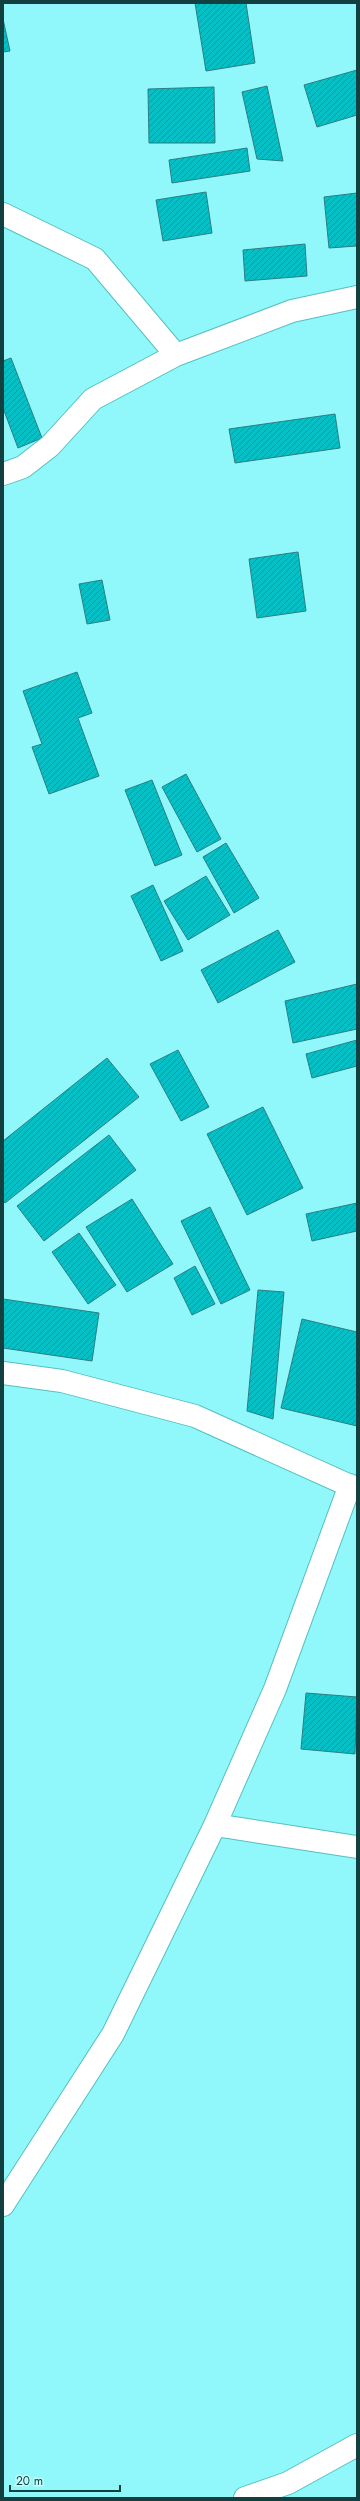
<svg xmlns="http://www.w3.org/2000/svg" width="360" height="2501" font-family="Jost,sans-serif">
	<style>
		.building { fill: url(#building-hatch); stroke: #2d7e81 }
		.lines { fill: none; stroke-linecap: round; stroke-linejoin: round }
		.minor-casing { stroke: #56bfc2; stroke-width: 24 }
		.minor { stroke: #fff; stroke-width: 22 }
	</style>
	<defs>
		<pattern id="building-hatch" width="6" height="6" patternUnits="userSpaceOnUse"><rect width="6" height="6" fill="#07c0c5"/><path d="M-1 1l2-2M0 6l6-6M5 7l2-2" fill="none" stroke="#079da1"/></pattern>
	</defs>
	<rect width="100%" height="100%" fill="#90f7fa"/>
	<path class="building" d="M195 3H246L255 63 206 71Z
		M3 19 10 51 3 52Z
		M357 70V115L317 127 304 85Z
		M267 86 283 161 257 159 242 92Z
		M214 87 215 143H149L148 89Z
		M247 148 250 171 172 183 169 160Z
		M206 192 212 233 163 241 156 200Z
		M357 193V246L329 248 324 197Z
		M305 244 307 276 245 281 243 250Z
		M11 358 42 438 18 448 3 408V361Z
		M335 414 340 448 235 463 229 429Z
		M298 552 306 611 257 618 249 559Z
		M102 580 110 620 87 624 79 584Z
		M77 672 92 713 78 718 99 776 49 794 32 747 42 744 23 691Z
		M186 774 221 839 197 852 162 787Z
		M152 780 182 855 155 866 125 790Z
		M226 843 259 898 234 913 203 857Z
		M206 876 230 915 188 940 164 901Z
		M153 885 183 951 161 961 131 896Z
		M278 930 295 962 218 1003 201 970Z
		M357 984V1029L293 1043 285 1001Z
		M357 1040V1066L312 1078 306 1054Z
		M178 1050 209 1107 181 1121 150 1064Z
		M107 1058 139 1097 5 1203 3 1200V1141Z
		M263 1107 303 1188 247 1215 207 1134Z
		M109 1135 136 1170 44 1241 17 1206Z
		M132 1199 173 1264 127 1292 86 1227Z
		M357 1203V1231L312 1241 306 1214Z
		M210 1207 250 1290 221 1304 181 1221Z
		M79 1233 116 1285 88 1304 52 1252Z
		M195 1266 215 1304 192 1315 174 1278Z
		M258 1290 284 1292 273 1419 247 1411Z
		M3 1299 99 1313 92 1361 3 1348Z
		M302 1319 357 1332V1426L281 1408Z
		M306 1693 357 1697 355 1754 301 1749Z"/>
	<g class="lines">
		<defs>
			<path id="minor" d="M3 214 95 259 176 355
				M3 474 23 467 50 446 93 399 176 355 292 311 357 297
				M3 1373 62 1381 195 1416 357 1489
				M215 1825 357 1847
				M3 2205 113 2034 215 1825 275 1689 350 1485
				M245 2498 288 2483 357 2445"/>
		</defs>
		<use href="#minor" class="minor-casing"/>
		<use href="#minor" class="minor"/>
	</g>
	<rect width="360" height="2501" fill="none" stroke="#123f40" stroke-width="8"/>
	<path d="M10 2485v6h110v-6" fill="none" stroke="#123f40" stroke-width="2"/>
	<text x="16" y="2485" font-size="12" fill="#123f40" stroke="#c3fdfe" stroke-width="3" paint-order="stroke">20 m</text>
</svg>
